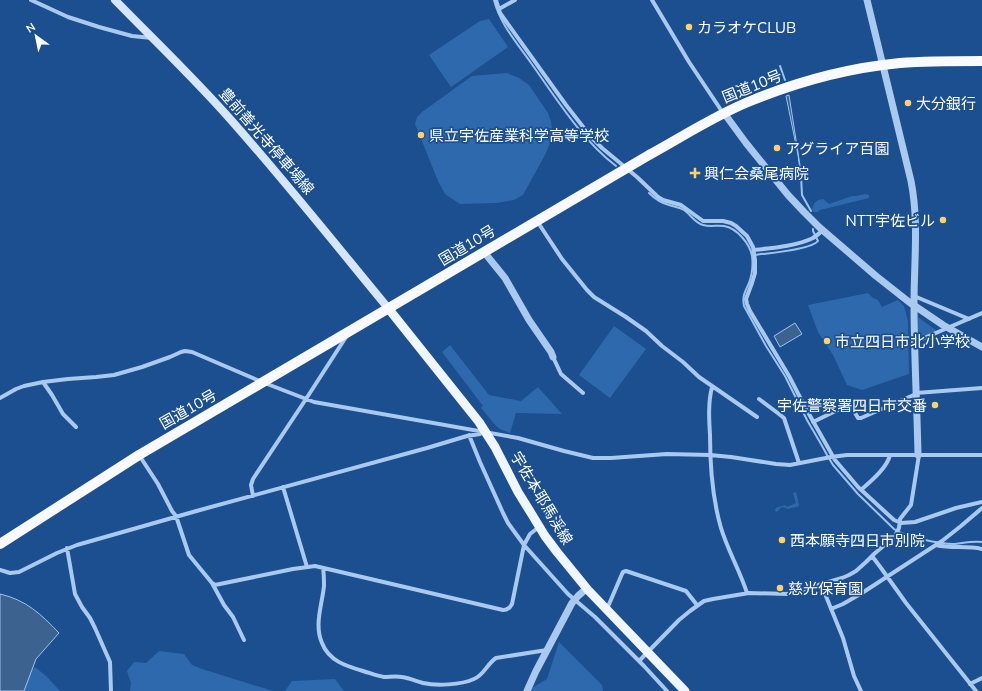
<svg xmlns="http://www.w3.org/2000/svg" width="982" height="691" font-family="Mulish,'Noto Sans JP',sans-serif">
	<style>
		.green { fill: #2e69ad }
		.water { fill: #3c6290; stroke: #9cc4f0 }
		.lines { fill: none; stroke-linecap: round; stroke-linejoin: round }
		.stream { stroke: #9cc4f0; stroke-width: 2 }
		.minor { stroke: #a9c9ee; stroke-width: 4 }
		.tertiary { stroke: #a9c9ee; stroke-width: 7 }
		.secondary { stroke: #d6e6fa; stroke-width: 8 }
		.primary { stroke: #f0f6ff; stroke-width: 9 }
		.trunk { stroke: #f8faff; stroke-width: 10 }
		.poi-dot { fill: #ffd166; stroke: #1b4f8f; stroke-width: 1.5 }
		.labels { text-anchor: middle; dominant-baseline: central; stroke-width: 3.5; stroke-linejoin: round; paint-order: stroke }
		.poi-label { font-size: 15px; fill: #fff; stroke: #1b4f8f; text-anchor: start }
		.street-label { font-size: 15px; fill: #fff; stroke: #1b4f8f }
	</style>
	<rect width="100%" height="100%" fill="#1b4f8f"/>
	<path class="green" d="M489 19 508 47 451 87 429 55 480 21Z
		M507 73 519 78 529 85 548 113 551 122 553 136 545 155 523 195 514 200 497 203 460 204 445 194 438 181 415 124 417 117 422 112 472 76Z
		M866 194 869 195V198L820 210 818 212H813C811 207 814 203 818 200L823 199 829 204 852 196H856Z
		M868 293 873 298 878 300 882 307 898 300 904 306 908 321 909 374 862 390 847 385 833 355 818 332 808 305Z
		M918 317 937 331 917 339Z
		M614 326 646 349 610 398 579 375Z
		M450 345 489 395 521 401 538 387 562 414 516 413 510 433 500 429 496 426 481 408 483 406 442 352Z
		M796 492 799 506C796 508 792 507 788 509L783 507 780 508 778 511 776 512 775 510 776 508 785 505 787 507 796 503 793 493Z
		M559 642 602 685 603 691H527L547 679Z
		M159 651 184 654 192 665 202 669 273 691H130L131 683 127 671 134 662 146 663Z
		M35 667 46 676 60 691H21L28 674Z
		M335 679 344 691H285L292 681Z"/>
	<path class="water" d="M789 95 802 178H801L798 155 786 96Z
		M795 323 802 334 780 347 774 336Z
		M0 594C26 600 41 614 59 633L36 659 24 691H0Z"/>
	<g class="lines">
		<path class="stream" d="M494 0C500 24 517 43 531 63 556 98 581 139 616 166
			M780 66 785 80
			M801 176 802 195 811 211
			M649 193C655 199 661 203 669 205 674 207 679 207 684 210 690 214 695 223 703 225 710 227 717 225 724 226 737 228 750 244 752 256 753 264 752 275 749 283 745 292 742 296 744 306L766 346 785 376 807 420 821 444 827 455 833 465 858 494 894 529C905 537 940 544 954 544 963 543 973 541 982 542
			M755 255C768 253 811 250 818 241L813 231V229"/>
		<path class="minor" d="M31 0 68 17 99 27 132 36 152 38
			M496 0 500 13 505 20 566 105 591 137 602 148 637 177 658 197 663 200 681 205 703 221H723L731 223 736 226 747 236 753 247 755 260V273L752 283 746 299 747 304 750 311 789 376 805 407 835 460 858 487 894 520 901 523 915 522 956 508 982 502
			M652 0 689 62 723 113
			M499 9 515 0
			M537 221 562 259 587 290 594 297 626 317 646 331 662 346 683 362 699 377 757 417
			M754 250C772 248 797 246 813 238 816 236 820 233 823 230
			M914 296 969 319
			M915 342 982 313
			M553 357 561 374 583 393
			M43 382 52 395 63 414 76 427
			M712 387C708 403 709 419 710 435 710 467 712 497 721 528 728 551 740 571 747 593
			M916 393 982 388
			M0 398 16 389 24 386 43 382 68 379 96 377 114 375 142 367 170 357 181 352 185 351 192 352 262 382 314 402 518 438 564 451 593 458H611L667 454 710 455 731 457 776 464 790 465 831 457 847 455H982
			M759 399 779 414 784 418 799 463
			M813 422 850 404 858 418H861L916 394
			M469 435 480 462 503 513 508 523 524 545 568 594 595 617 644 666 667 691
			M139 455 158 484 172 511 176 516 189 555 212 583 215 585 293 569 308 567 315 566 503 610C508 610 510 608 512 604L524 545 530 534 539 527
			M283 487 307 567
			M861 490C871 481 887 468 890 455
			M253 496 251 485 253 479 306 399 346 337
			M936 545C952 549 967 545 982 549
			M67 548 75 594 82 607 90 618 95 628 110 662 111 691
			M872 556 881 568 906 603 976 691
			M323 568C324 574 324 580 324 586 322 605 314 625 322 643 329 661 346 666 363 671 370 673 377 676 384 677 390 677 396 676 402 677 409 678 416 681 423 683 436 686 461 685 474 679 484 675 487 664 496 658L547 650
			M0 570 10 573 19 572 57 553 77 545 200 510 427 448 467 436 480 434
			M212 583 224 605 233 617 244 640
			M821 584 843 638 854 676 861 691
			M607 609 622 574 623 572 626 571 686 591 697 605
			M831 609 843 604 862 593 942 541 961 526 982 508
			M639 661 679 620 690 611 704 601 713 599 749 593 788 594 842 578 849 575 856 571 866 562 874 554 895 536 899 528 900 519 911 505 919 455
			M970 684 982 678"/>
		<path class="tertiary" d="M867 0 911 181C919 221 914 262 914 303 914 353 917 404 918 455
			M724 113 746 143 788 195 804 212 819 227 876 276 909 302 943 325 982 347
			M484 252 505 278 529 320 551 352 553 357
			M527 691 536 671 572 603 578 596 586 589"/>
		<path class="secondary" d="M115 0C154 40 194 78 231 120 285 181 336 245 388 308"/>
		<path class="primary" d="M388 308 479 422 495 447 518 492 531 513 545 536 557 552 588 590 685 691"/>
		<path class="trunk" d="M0 544 139 455 649 155C682 137 714 116 748 102 796 82 848 68 900 63 927 61 955 61 982 61"/>
	</g>
	<g class="poi-dot">
		<circle cx="689" cy="27" r="4"/>
		<circle cx="908" cy="103" r="4"/>
		<circle cx="421" cy="135" r="4"/>
		<circle cx="777" cy="148" r="4"/>
		<path d="M693 167h4v4h4v4h-4v4h-4v-4h-4v-4h4z"/>
		<circle cx="943" cy="220" r="4"/>
		<circle cx="827" cy="341" r="4"/>
		<circle cx="935" cy="405" r="4"/>
		<circle cx="782" cy="540" r="4"/>
		<circle cx="780" cy="588" r="4"/>
	</g>
	<g class="labels">
		<g class="poi-label">
			<text x="697" y="27">カラオケCLUB</text>
			<text x="916" y="103">大分銀行</text>
			<text x="429" y="135">県立宇佐産業科学高等学校</text>
			<text x="785" y="148">アグライア百園</text>
			<text x="704" y="173">興仁会桑尾病院</text>
			<text x="935" y="220" text-anchor="end">NTT宇佐ビル</text>
			<text x="835" y="341">市立四日市北小学校</text>
			<text x="927" y="405" text-anchor="end">宇佐警察署四日市交番</text>
			<text x="790" y="540">西本願寺四日市別院</text>
			<text x="788" y="588">慈光保育園</text>
		</g>
		<g class="street-label">
			<text transform="translate(752 86) rotate(-22)">国道10号</text>
			<text transform="translate(267 141) rotate(49)">豊前善光寺停車場線</text>
			<text transform="translate(467 245) rotate(-31)">国道10号</text>
			<text transform="translate(188 409) rotate(-30)">国道10号</text>
			<text transform="translate(542 498) rotate(59)">宇佐本耶馬渓線</text>
		</g>
	</g>
	<g transform="translate(36 36) rotate(327)" stroke="#1b4f8f" stroke-width="3" paint-order="stroke">
	<path d="M0-3L7 15L0 10L-7 15Z" fill="#ffffff"/>
	<text y="-6" font-size="11" font-weight="bold" text-anchor="middle" fill="#ffffff">N</text>
	</g>
</svg>
